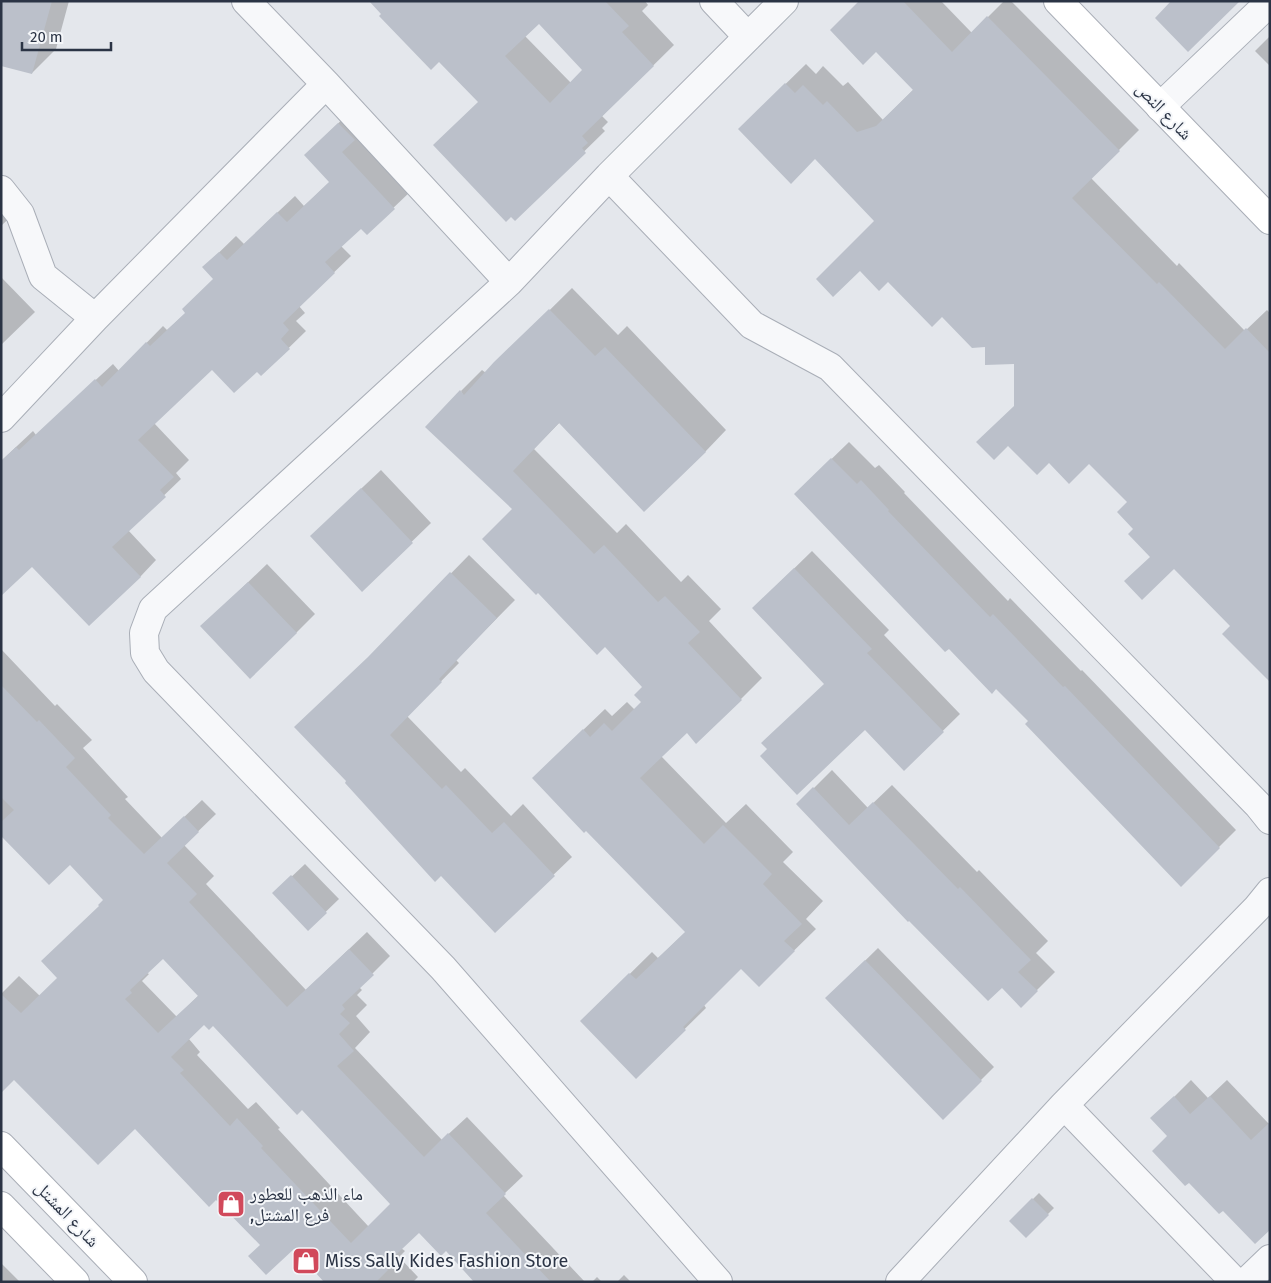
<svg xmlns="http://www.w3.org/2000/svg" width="1271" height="1283" font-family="'Fira Sans','Noto Naskh Arabic',sans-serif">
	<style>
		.shadow { fill: #0003; fill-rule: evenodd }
		.building { fill: #bbc0ca; fill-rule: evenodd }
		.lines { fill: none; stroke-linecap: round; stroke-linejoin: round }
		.street-casing { stroke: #a9aeb7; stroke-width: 30 }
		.secondary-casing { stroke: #a9aeb7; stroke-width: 30 }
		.street { stroke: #f7f8fa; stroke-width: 28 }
		.secondary { stroke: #fff; stroke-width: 28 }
		.labels { text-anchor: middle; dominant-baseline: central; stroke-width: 4; stroke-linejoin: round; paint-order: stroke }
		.street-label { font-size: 18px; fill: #2b3445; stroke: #f4f6f9 }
		.poi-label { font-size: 18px; fill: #2b3445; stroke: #f4f6f9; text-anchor: start }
	</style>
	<rect width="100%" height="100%" fill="#e4e7ec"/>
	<path class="shadow" d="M1 1H69L56 49 32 73Z
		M371 1H645L648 5 642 11 674 45 602 116 608 122 602 128 605 131 515 219 480 102 439 60 383 14ZM539 22 584 70 571 83 525 36Z
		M861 1H941L972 33 1004 1H1011L1139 130 1091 178 1177 266 1179 263 1245 331 1267 310 1270 313V679L1232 626 1174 567 1151 556 1135 529 1129 502 1089 462 1015 406V363L986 346 876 221 815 158 759 110 806 64 816 74 823 66 843 86 848 82 883 120 914 89Z
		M1270 36V66L1255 51Z
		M355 107 411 191 367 233 361 227 341 246 351 256 299 306 305 313 296 321 306 331 261 375 257 371 212 368 154 423 189 460 176 473 181 479 128 530 156 560 140 577 1 461 33 431 36 435 113 364 119 371 163 326 167 330 187 312 215 279 204 267 236 236 244 244 295 196 304 206 330 182 322 139Z
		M1 192 24 204 1 226Z
		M1 277 35 312 1 345Z
		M572 288 618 335 627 326 726 430 705 452 560 422 534 449 617 533 626 524 681 582 688 575 721 609 709 621 762 678 741 699 687 732 661 756 726 823 746 804 793 852 783 862 823 901 806 919 816 929 759 985 741 968 704 1005 706 1008 636 1077 582 1021 652 952 658 958 686 932 556 756 605 709 612 716 627 702 635 710 643 702 644 687 514 509 461 391 482 370 486 373Z
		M849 442 875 468 879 465 905 492 904 493 1008 601 1010 598 1081 671 1082 670 1236 830 1181 885 1030 721 813 477Z
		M381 470 431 523 362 590 330 518Z
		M812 551 889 630 884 635 960 714 904 769 771 591Z
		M469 555 515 600 456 660 459 663 407 716 461 772 465 768 511 816 523 804 572 857 495 931 441 874 346 783 382 644Z
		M267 564 315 614 296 633 221 608Z
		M1 649 55 706 57 704 92 740 83 748 128 797 125 799 162 838 202 800 216 814 184 845 214 876 206 884 306 990 367 932 390 956 359 987 362 990 357 995 367 1005 356 1016 370 1032 355 1048 442 1140 467 1117 523 1176 503 1195 585 1282H476L446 1250 419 1231 401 1248 405 1251 399 1257 418 1277 413 1282H325L294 1248 261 1245 216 1198 135 1127 14 1078 1 1080V994L19 976 40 996 58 978 105 899 70 863 1 834ZM163 958 199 995 177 1017 142 981 149 974 147 973ZM204 1024 213 1025 302 1108 392 1204 369 1227 278 1129 280 1128 256 1102 248 1109 197 1055 200 1052 189 1039Z
		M832 770 868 808 892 785 977 872 979 870 1048 941 1036 953 1055 972 1021 1006 1002 986 798 804Z
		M305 864 339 899 308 929 287 881Z
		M878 948 994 1067 943 1118 827 998Z
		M1191 1080 1208 1098 1227 1080 1269 1124 1270 1229 1168 1136 1169 1102Z
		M1039 1193 1054 1208 1026 1236 1011 1221Z
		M1 1263 20 1282H1Z
		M624 1275 631 1282H617Z
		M597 1277 602 1282H592Z"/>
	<path class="building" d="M1 1H52L32 74 1 66Z
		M369 1H605L629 26 622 32 654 66 582 136 588 143 582 148 586 153 515 221 511 217 506 222 433 145 478 102 439 62 431 70 379 16 381 14ZM539 24 582 70 550 103 505 56Z
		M859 1H903L952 52 987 16 1120 151 1072 198 1157 284 1159 282 1225 349 1246 328 1270 353V682L1222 634 1230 626 1174 569 1142 600 1124 581 1150 557 1128 534 1133 529 1117 512 1127 502 1089 464 1069 484 1049 463 1037 475 1008 446 994 460 976 442 1014 406V364L985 365V347L972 348 942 317 932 327 888 282 879 291 860 271 833 297 816 279 874 221 815 159 791 184 738 129 785 83 795 93 803 85 823 105 827 101 857 132 876 126 913 90 876 52 863 65 830 30Z
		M1171 1H1240L1188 52 1155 18Z
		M338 123 355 140 342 152 395 209 367 235 361 229 325 262 335 273 283 323 289 330 281 339 290 349 261 376 257 372 234 393 212 370 138 440 174 477 160 490 166 497 112 547 141 577 89 626 32 567 1 596V461L16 447 19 450 95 379 102 387 146 342 150 346 185 313 182 309 213 279 202 267 219 252 227 260 277 212 287 222 329 182 304 155Z
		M549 309 595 356 605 347 706 452 644 512 559 423 513 471 594 554 604 545 658 602 665 596 700 632 688 643 742 700 696 744 687 733 640 778 704 844 723 825 772 874 763 884 802 924 784 941 795 951 759 987 741 969 683 1027 686 1030 636 1079 580 1021 629 973 636 979 685 932 586 831 584 833 532 778 583 729 590 737 604 723 612 731 641 702 634 695 642 687 605 647 597 655 538 593 536 595 482 539 512 509 425 427 460 390 464 395 494 362Z
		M831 458 857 484 861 480 889 510 888 511 990 617 993 614 1063 687 1065 686 1220 848 1181 887 1025 724 1028 721 996 689 992 694 949 649 945 652 794 494Z
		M361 488 413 543 362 592 310 536Z
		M794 568 872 649 867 653 944 732 904 771 865 730 797 795 760 756 767 749 761 743 824 684 752 608Z
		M450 572 497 618 439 679 442 682 390 735 442 789 446 785 492 833 504 822 555 876 495 933 441 876 435 882 345 783 346 781 294 727 368 657Z
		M248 582 297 633 250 679 200 626Z
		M1 685 37 722 39 720 75 758 66 767 111 815 108 818 144 854 184 816 199 832 167 863 197 894 189 902 287 1007 349 949 374 975 342 1005 345 1009 340 1014 350 1023 339 1034 354 1051 337 1066 424 1157 448 1133 506 1194 486 1213 551 1282H474L446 1251 441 1256 419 1233 384 1266 388 1270 376 1282H324L294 1249 266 1275 248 1256 260 1245 216 1200 209 1207 135 1129 98 1165 14 1080 1 1093V994L21 1013 57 978 41 961 99 906 98 905 103 900 70 865 49 885 1 836V822L14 810 1 797ZM163 959 198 996 158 1033 125 999 132 993 130 990ZM204 1025 209 1030 213 1026 297 1115 302 1110 390 1204 351 1243 261 1148 263 1146 237 1118 230 1126 180 1073 184 1070 171 1057Z
		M813 787 849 825 873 802 958 889 960 887 1031 960 1018 972 1038 991 1021 1008 1002 988 988 1001 909 921 908 922 796 804Z
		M291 875 327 913 308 931 272 893Z
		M865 960 982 1081 943 1120 825 998Z
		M1174 1096 1190 1114 1210 1096 1251 1140 1270 1122V1230L1255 1244 1223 1211 1219 1214 1189 1183 1185 1186 1152 1151 1167 1136 1150 1118Z
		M1032 1198 1049 1215 1026 1238 1009 1221Z"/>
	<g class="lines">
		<defs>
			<path id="street" d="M246 1 326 84 509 282
				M714 1 748 37
				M1160 107 1270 2
				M609 176 752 325 830 367 1258 805 1270 820
				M1 190 20 214 43 276 95 318
				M1 418 95 318 326 84
				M1064 1105 1235 1282
				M718 1282 443 968 156 671 145 653 144 633 153 609 509 282 609 176 784 1
				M900 1282 1064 1105 1257 908 1270 892
				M1246 1282 1270 1259"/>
			<path id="secondary" d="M1058 1 1270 220
				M1 1146 133 1282
				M1 1206 75 1282"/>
		</defs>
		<use href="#street" class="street-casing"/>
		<use href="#secondary" class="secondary-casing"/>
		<use href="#street" class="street"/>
		<use href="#secondary" class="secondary"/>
	</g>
	<defs>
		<symbol id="shop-square" viewBox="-11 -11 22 22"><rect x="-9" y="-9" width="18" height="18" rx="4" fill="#d1495b" stroke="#f4f6f9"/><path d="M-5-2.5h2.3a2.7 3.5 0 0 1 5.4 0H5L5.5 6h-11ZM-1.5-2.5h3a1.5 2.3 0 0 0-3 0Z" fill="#fff"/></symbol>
	</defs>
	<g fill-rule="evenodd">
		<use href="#shop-square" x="215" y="1188" width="32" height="32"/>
		<use href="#shop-square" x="290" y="1245" width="32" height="32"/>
	</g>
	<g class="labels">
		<g class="street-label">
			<text transform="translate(1164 111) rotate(46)">شارع النص</text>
			<text transform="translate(67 1214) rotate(46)">شارع المشتل</text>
		</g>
		<g class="poi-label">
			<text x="250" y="1194">ماء الذهب للعطور<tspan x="250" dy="21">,فرع المشتل</tspan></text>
			<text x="325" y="1261">Miss Sally Kides Fashion Store</text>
		</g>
	</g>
	<rect width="1271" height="1283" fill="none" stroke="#2b3445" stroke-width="5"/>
	<path d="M22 42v8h89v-8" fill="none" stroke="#2b3445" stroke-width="2.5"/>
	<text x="30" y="42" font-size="15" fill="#2b3445" stroke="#f4f6f9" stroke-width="4" paint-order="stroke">20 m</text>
</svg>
